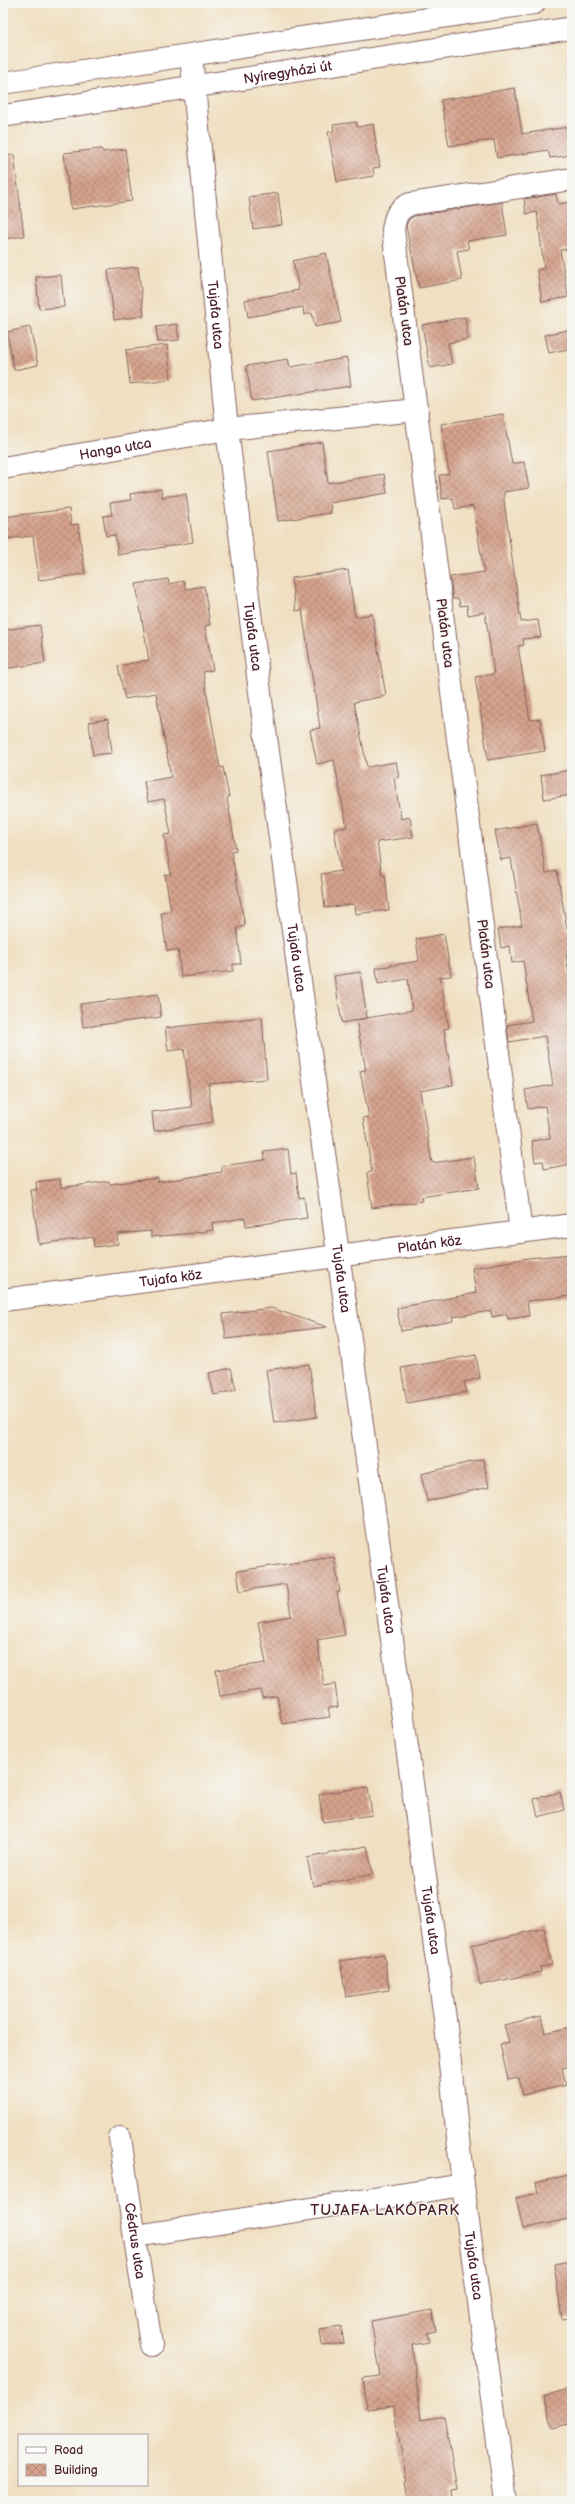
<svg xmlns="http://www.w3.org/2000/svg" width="575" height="2504" font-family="'Balsamiq Sans',sans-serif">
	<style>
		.building { fill: url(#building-cross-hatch) }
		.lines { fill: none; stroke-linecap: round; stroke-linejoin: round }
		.street-casing { stroke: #84625f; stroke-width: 24 }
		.primary-casing { stroke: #84625f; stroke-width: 24 }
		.street { stroke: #fff; stroke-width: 22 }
		.primary { stroke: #fff; stroke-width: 22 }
		.labels { text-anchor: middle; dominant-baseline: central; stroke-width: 3; stroke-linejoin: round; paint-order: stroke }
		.street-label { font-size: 14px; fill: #4a1f2b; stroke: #f6f6f2 }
		.neighbourhood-label { font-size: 15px; letter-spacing: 1px; fill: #4a1f2b; stroke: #f6f6f2 }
	</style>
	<defs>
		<pattern id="building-cross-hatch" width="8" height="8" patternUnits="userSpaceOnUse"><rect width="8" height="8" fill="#d5a38d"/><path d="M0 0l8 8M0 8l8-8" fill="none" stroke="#af8473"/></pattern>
	</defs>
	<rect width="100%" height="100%" fill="#f6f6f2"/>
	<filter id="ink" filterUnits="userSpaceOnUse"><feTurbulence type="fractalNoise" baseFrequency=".025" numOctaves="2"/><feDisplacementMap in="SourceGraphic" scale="8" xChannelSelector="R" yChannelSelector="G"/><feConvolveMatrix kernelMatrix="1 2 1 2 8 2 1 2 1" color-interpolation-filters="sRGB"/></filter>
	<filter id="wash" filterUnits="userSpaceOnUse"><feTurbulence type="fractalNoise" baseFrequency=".012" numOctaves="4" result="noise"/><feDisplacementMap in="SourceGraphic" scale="16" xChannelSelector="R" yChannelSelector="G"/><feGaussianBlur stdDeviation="0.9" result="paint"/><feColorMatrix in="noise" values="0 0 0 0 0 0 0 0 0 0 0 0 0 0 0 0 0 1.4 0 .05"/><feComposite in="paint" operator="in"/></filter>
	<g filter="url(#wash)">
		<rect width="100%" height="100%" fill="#f0dfc0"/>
		<g id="blocks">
			<path class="building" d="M515 88 522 134 568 127 572 155 550 158 548 150 497 158 494 140 449 146 441 100Z
				M356 122 357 127 373 124 380 167 373 168 374 176 337 182 328 132 334 131 333 125Z
				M101 149 103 152 125 149 132 201 71 209 64 153Z
				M14 155 24 236 3 239V156Z
				M278 193 282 225 253 229 249 197Z
				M556 194 558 204 572 202V249L560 250 568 297 542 302 537 270 544 268 537 212 526 214 524 199Z
				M502 202 507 235 467 241 469 249 457 251 462 280 419 288 406 226 409 219 414 216Z
				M326 253 341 322 315 327 312 313 304 315 303 307 248 317 245 300 299 290 293 261Z
				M138 267 144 316 114 320 108 270Z
				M61 275 64 307 39 309 36 277Z
				M465 317 468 339 448 343 452 364 430 368 422 325Z
				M177 324 179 340 158 342 156 327Z
				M30 327 38 365 14 370 7 332Z
				M572 329V348L549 353 545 335Z
				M167 345 171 379 130 384 126 350Z
				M347 358 351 386 252 401 246 366 288 359 290 367Z
				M503 414 512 464 524 462 529 488 504 492V501L521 622 538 620 541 637 523 639 524 645 518 646 530 720 540 719 545 751 488 760 475 677 494 674 485 612 468 615 467 605 460 606 459 599H453L450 577 484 572 473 506 455 509 453 498 442 499 439 475 449 474 441 424Z
				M322 442 328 483 384 474 387 493 330 503 331 513 278 521 268 451Z
				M161 489 162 497 186 494 193 542 118 555 115 535 106 536 103 516 112 515 110 503 131 500 130 494Z
				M69 509 71 525 78 524 85 574 39 580 33 536 3 539V517Z
				M348 570 355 617 372 614 386 696 354 702 367 767 396 762 399 777 394 778 401 819 410 817 413 837 377 842 382 876 385 875 389 910 355 914 354 904 325 908 321 874 341 871 334 829 347 827 334 760 317 764 310 730 320 728 302 610 296 611 291 578Z
				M168 579 169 584 184 581 186 589 204 586 210 625 205 626 213 670 203 672 220 768 223 767 229 797 227 798 236 850 231 851 245 926 237 928 241 964H233V971L181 977 178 950 167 951 161 913 171 911 165 875 171 874 164 835 171 834 164 799 148 802 144 782 171 777 156 693 125 699 118 666 149 660 136 584Z
				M40 625 45 663 3 669V630Z
				M108 719 112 753 93 755 89 722Z
				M572 770V795L544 799 541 775Z
				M537 823 546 873 557 871 567 929 572 928V953L566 954 572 995V1164L544 1169 543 1161 535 1162 532 1141 550 1138 545 1106 528 1109 525 1090 553 1085 545 1036 509 1042 507 1025 532 1021 523 961 512 963 510 946 501 948 498 929 522 925 511 858 501 860 495 831Z
				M444 934 451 976 440 977 449 1028 444 1029 453 1085 420 1091 432 1163 474 1157 479 1188 421 1197 422 1201 372 1208 367 1173 372 1172 363 1118 369 1117 360 1071 366 1070 356 1020 412 1010 408 979 378 984 376 968 419 961 416 939Z
				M360 972 367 1018 342 1023 334 976Z
				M158 994 161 1017 83 1027 80 1004Z
				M262 1017 267 1079 208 1084 213 1122 154 1131 152 1112 192 1107 184 1049 168 1051 165 1028Z
				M288 1149 291 1174 296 1173 299 1198 304 1197 307 1218 246 1226 245 1218 212 1223 213 1230 194 1233 151 1237V1231L117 1234 118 1244 94 1247 93 1237 39 1244 31 1190H37L36 1182 60 1179 61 1188 109 1181 110 1184 158 1178V1182L222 1172V1166L265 1160 264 1152Z
				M572 1254V1296L527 1301 529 1316 508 1319 507 1314 492 1317 491 1311 452 1317 453 1321 401 1331 397 1308 476 1293 472 1268 528 1258Z
				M271 1308 327 1327 226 1339 223 1314Z
				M476 1355 480 1378 464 1382 467 1392 407 1403 401 1368Z
				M309 1364 317 1417 274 1423 266 1370Z
				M231 1368 236 1390 214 1395 209 1373Z
				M483 1459 489 1487 427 1501 421 1474Z
				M334 1557 340 1592H337L345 1635 317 1640 324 1686 335 1684 338 1707 328 1708 330 1717 282 1724 277 1696 262 1698 261 1690 220 1696 216 1670 266 1663 258 1622 291 1616 286 1584 240 1591 237 1571Z
				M368 1787 372 1815 323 1822 319 1794Z
				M560 1792 564 1810 538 1817 534 1799Z
				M367 1846 373 1874 313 1886 307 1858Z
				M544 1928 552 1965 540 1967 541 1972 480 1985 472 1945Z
				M384 1954 389 1990 346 1997 340 1961Z
				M541 2016 545 2033 572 2027V2066L562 2068 566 2085 523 2095 519 2078 508 2080 500 2044 509 2042 504 2025Z
				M568 2175 572 2190V2218L523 2229 516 2198 538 2193 536 2183Z
				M572 2261V2318L562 2319 554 2264Z
				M432 2310 436 2331 427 2333 429 2342 412 2345 421 2420 444 2416 457 2489 451 2490 452 2501H408L405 2482H407L393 2406 367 2409 363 2378 381 2376 371 2321Z
				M341 2326 344 2343 322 2346 320 2329Z
				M572 2388V2423L553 2428 544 2396Z"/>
		</g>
	</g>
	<g filter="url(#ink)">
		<use href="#blocks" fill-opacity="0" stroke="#84625f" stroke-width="1"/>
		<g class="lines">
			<defs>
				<g id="street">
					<path id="s1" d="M191 55 227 429 263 716 446 2026 463 2185 506 2501"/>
					<path id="s2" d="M3 468 227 429 417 410"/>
					<path d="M521 1232 393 230C395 216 397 210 410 204L572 179"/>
					<path id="s3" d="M3 1300 572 1225"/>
					<path id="s4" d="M120 2138 151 2345"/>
					<path d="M136 2236 463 2185"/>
				</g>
				<g id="primary">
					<path d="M3 83 534 3"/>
					<path id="s5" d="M3 116 572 28"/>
				</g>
			</defs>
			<use href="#street" class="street-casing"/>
			<use href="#primary" class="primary-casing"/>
			<use href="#street" class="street"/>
			<use href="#primary" class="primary"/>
		</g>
	</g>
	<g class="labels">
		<g class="street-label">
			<text stroke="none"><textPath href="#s5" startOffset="288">Nyíregyházi út</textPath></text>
			<text transform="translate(404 311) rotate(82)">Platán utca</text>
			<text stroke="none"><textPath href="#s1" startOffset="261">Tujafa utca</textPath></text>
			<text stroke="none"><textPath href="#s2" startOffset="114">Hanga utca</textPath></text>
			<text transform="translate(445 633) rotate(83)">Platán utca</text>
			<text stroke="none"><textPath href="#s1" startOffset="585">Tujafa utca</textPath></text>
			<text transform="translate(486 954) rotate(83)">Platán utca</text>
			<text stroke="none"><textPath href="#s1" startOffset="909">Tujafa utca</textPath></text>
			<text stroke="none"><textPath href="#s3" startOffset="430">Platán köz</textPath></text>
			<text stroke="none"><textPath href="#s3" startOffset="169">Tujafa köz</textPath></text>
			<text stroke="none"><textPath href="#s1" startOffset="1233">Tujafa utca</textPath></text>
			<text stroke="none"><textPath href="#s1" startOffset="1557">Tujafa utca</textPath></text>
			<text stroke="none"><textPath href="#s1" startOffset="1881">Tujafa utca</textPath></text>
			<text stroke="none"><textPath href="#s4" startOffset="104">Cédrus utca</textPath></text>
			<text stroke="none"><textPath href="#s1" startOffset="2229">Tujafa utca</textPath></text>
		</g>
		<g class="neighbourhood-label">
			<text x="385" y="2210">TUJAFA LAKÓPARK</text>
		</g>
	</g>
	<rect width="575" height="2504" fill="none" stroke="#f6f6f2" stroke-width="16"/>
	<rect x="18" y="2434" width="130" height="52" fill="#f6f6f2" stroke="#b1a0a2"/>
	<rect x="26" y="2447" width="20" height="6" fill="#ffffff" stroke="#b1a0a2"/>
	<text x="54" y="2454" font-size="12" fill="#4a1f2b">Road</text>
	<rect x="26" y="2464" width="20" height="12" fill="url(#building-cross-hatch)" stroke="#b1a0a2"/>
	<text x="54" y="2474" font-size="12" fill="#4a1f2b">Building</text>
</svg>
